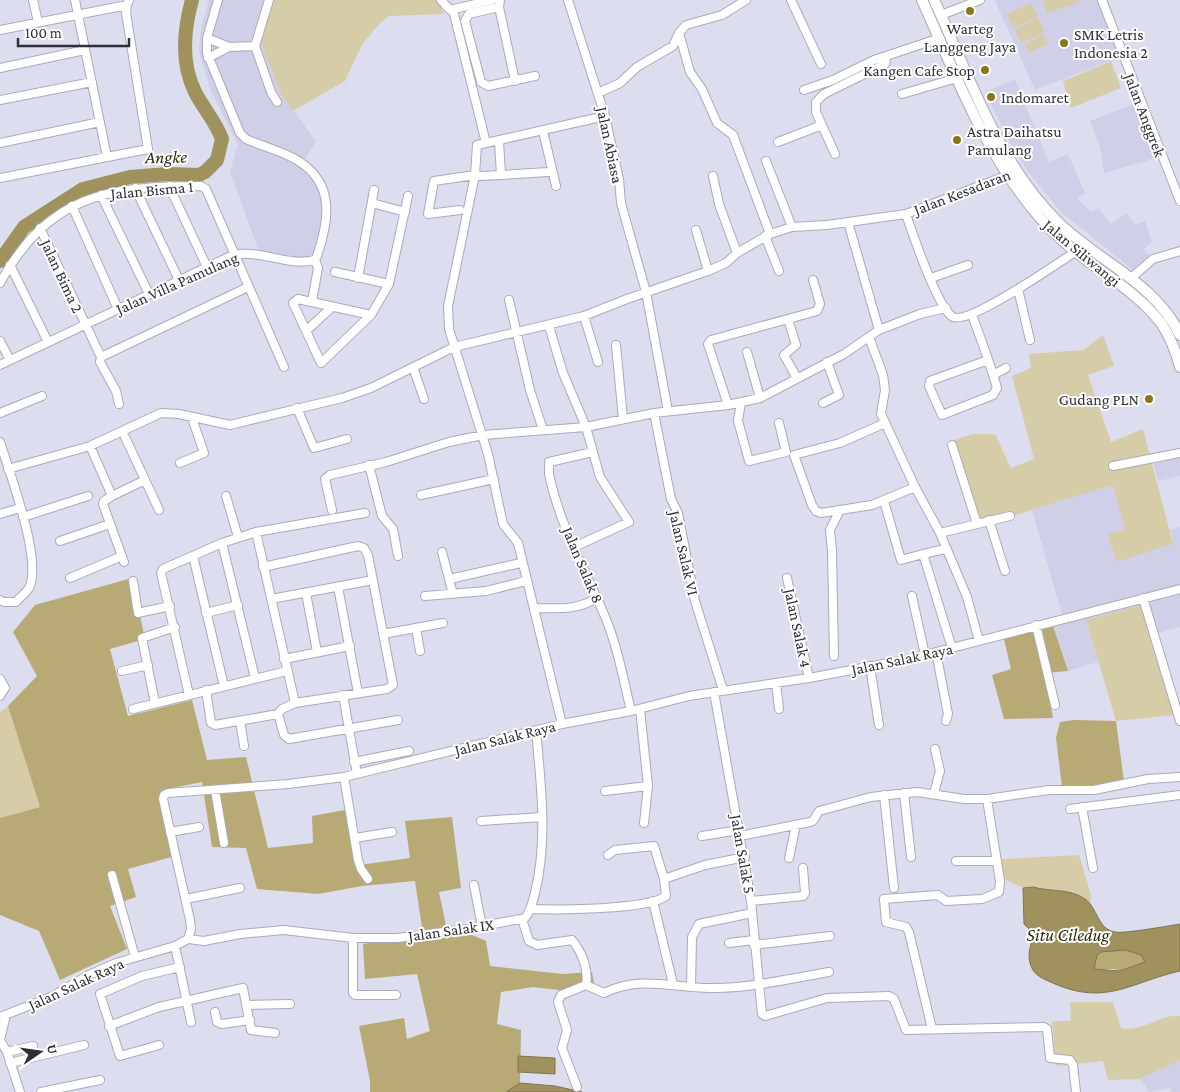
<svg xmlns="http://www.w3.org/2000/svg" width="1180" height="1092" font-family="'Crimson Pro',serif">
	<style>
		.built { fill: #cfd0e7 }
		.green { fill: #d6cda8 }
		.forest { fill: #b8aa74 }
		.water { fill: #a0925d; stroke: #7e7451; fill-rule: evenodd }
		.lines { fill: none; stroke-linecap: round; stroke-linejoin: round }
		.river { stroke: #a0925d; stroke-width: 14 }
		.minor-casing { stroke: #a9aabb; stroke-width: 10 }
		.major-casing { stroke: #a9aabb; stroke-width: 12 }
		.minor { stroke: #fff; stroke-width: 8 }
		.major { stroke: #fff; stroke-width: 10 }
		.poi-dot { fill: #8a7518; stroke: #fff; stroke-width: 2 }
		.labels { text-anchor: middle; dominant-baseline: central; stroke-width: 4; stroke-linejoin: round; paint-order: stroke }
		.poi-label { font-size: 16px; fill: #2f2f36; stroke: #fff; text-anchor: start }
		.street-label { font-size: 16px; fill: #2f2f36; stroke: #fff }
		.water-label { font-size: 18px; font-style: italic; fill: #2f290f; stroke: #fff }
	</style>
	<rect width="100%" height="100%" fill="#dcddef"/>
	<path class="built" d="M209 0H273L261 44 281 94 316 141 300 167 331 201 321 251 302 262 259 252 230 171 238 145 211 91 199 52 201 28Z
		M997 0H1098L1119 57 1035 90 995 1Z
		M1015 79 1049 162 1068 154 1085 193 1077 198 1091 212 1098 208 1111 224 1127 213 1135 225 1145 221 1152 242 1144 249 1150 257 1134 271 1061 212 1029 173 1009 141 985 92Z
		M1139 102 1160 157 1104 173 1100 147 1090 121Z
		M1180 455V476L1158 481 1153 462Z
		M1113 485 1126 530 1173 544 1171 530 1180 527V627L1155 634 1086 620 1098 662 1068 671 1052 623 1063 618 1032 510Z
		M1180 1059V1092H1173L1169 1088 1150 1092 1139 1079Z"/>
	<path class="green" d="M273 0H438L444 14 389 16 379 24 362 45 345 81 293 111 281 94 261 44Z
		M1043 0H1078L1079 2 1047 13Z
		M1031 3 1038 17 1014 28 1007 14Z
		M1038 18 1045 32 1021 43 1015 30Z
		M1043 35 1048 44 1030 53 1025 44Z
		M1111 61 1121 88 1071 108 1063 81Z
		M1103 335 1114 366 1088 375 1111 442 1143 429 1173 544 1117 562 1108 534 1125 529 1113 485 980 526 951 441 973 434H995L1011 468 1034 459 1012 376 1031 368 1029 354 1083 350Z
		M1146 604 1175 715 1116 721 1086 620Z
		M8 706 40 807 0 818V712Z
		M1079 855 1091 895 1090 904C1073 888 1046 889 1025 888 1018 887 1009 881 1003 878L1001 859Z
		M1070 1002H1113L1121 1028C1142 1033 1159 1014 1180 1016V1060L1139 1079 1108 1080 1103 1061 1056 1066 1052 1021H1071Z"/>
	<path class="forest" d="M132 578 145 639 110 649 128 716 192 700 207 760 246 757 268 848 313 843 312 816 350 809 359 865 410 858 405 821 452 817 461 888 439 892 448 935 465 932 486 941 490 966 563 974 592 972 595 989 567 991 533 987 501 992 497 1024 521 1030 520 1083 506 1092H370V1081L359 1026 404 1018 407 1039 430 1031 417 974 365 979 363 944 423 934 415 881 362 886 318 894 257 889 246 848 212 847 202 782 162 790 175 856 128 869 136 897 110 906 127 949 60 980 39 931 0 915V818L40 807 8 706 37 676 13 632 35 605Z
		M1052 623 1068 671 1045 673 1053 718 1004 719 992 675 1011 669 1003 635Z
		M1074 720 1116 721 1124 782 1092 790 1062 787 1056 738 1060 722Z
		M1125 950 1141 955 1145 962 1120 971 1115 969H1093L1097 955 1101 952Z"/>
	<path class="water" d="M1033 887C1050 892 1069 888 1085 899 1098 908 1097 929 1115 932 1123 934 1168 926 1180 924V971C1131 982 1107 1006 1055 984 1044 979 1033 976 1030 963 1027 952 1032 944 1033 933L1024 924 1023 888ZM1125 950 1141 955 1145 962 1120 971 1094 969 1097 955 1101 952Z
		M518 1056 555 1058V1074L518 1072Z
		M520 1083 555 1086 582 1092H506Z"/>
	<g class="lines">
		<path class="river" d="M0 261 24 227 83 189 130 177 168 174 199 175 205 172 217 160 222 139C216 122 203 108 195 92 181 64 184 29 192 0"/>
		<defs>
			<path id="minor" d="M33 0 38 22
				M75 0 107 157
				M269 0 255 46 271 92 277 102
				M441 0 450 10 492 0
				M500 0 499 7 515 81
				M568 0 605 116 619 179 621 203 646 292 668 411
				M791 0 821 64
				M1102 0 1180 201
				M499 7 469 14 465 21 481 82 488 86 535 76
				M453 10 486 143 605 116
				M941 15 980 0
				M0 30 127 5 129 0
				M679 33 690 72 702 89 717 123 733 135 770 234
				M207 38 229 47 255 46
				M208 58 229 47
				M0 68 85 50
				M804 90 833 80 874 60 940 38
				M598 93 620 83 637 67 673 46 679 33 686 25 722 15 746 0
				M902 94 957 78
				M0 100 92 82
				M543 131 556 186
				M499 141 501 175 548 172
				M778 142 822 125
				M0 143 100 122
				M486 143 477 145 475 175 448 306 449 329 488 454 503 524 518 543 562 724
				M835 154 816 112V102L824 94 885 64 886 58
				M766 161 792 227
				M480 176 501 175
				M713 176 719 204 737 253
				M0 178 148 149 126 13 127 5
				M169 186 207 267
				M135 188 179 280
				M101 195 149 294
				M372 203 405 212
				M72 206 118 309
				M460 210 428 214 434 181 475 175
				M906 214 1011 174
				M848 222 879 330
				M40 228 101 357 248 287
				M696 230 708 271
				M765 236 779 271
				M10 265 48 342
				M335 272 389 284
				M358 278 374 190
				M931 278 968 265
				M1130 279 1153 259 1180 251
				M0 283C49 195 107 186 201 186L206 189 284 367
				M1018 289 1030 340
				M509 300 530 390 543 430
				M312 301 318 268 315 260
				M371 315 298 299 293 303 321 363 371 315 389 284 408 196
				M972 315C981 339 990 363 997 388L993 395 942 415 929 386 930 381 988 360
				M584 316 598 362
				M788 319 796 345 784 355 797 378
				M549 326 563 373 586 427 600 477 629 522 574 547
				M306 331 332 307
				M869 337 883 375 885 390 881 414 915 487 940 533 967 597 979 641
				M0 341 10 360
				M616 345 623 419
				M747 352 760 398
				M101 357 100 362 116 391 119 404
				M0 365 233 255C261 249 287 267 315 260L317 256C329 221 335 185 300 162 284 151 263 147 246 139L240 133 207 53V38L218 0
				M413 367 424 399
				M993 375 1006 368
				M741 402 738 421 749 461 786 452 779 423
				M823 403 839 395 827 362
				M728 405 708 344 711 340 817 311 820 304 813 280
				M297 408 314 448 347 439
				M0 413 42 396
				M654 413 671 499 678 513 695 601 723 690
				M885 423 840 443 794 455 812 505 816 511 821 513 872 505 915 487
				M125 437 159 510
				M0 442C9 471 43 561 29 588 26 593 20 597 16 602H4L0 600
				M952 445 977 524
				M90 446 112 496 104 501 103 504 124 562
				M593 452 549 462V474C559 522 583 567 603 612 617 643 623 678 631 711
				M180 463 204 453 192 418
				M369 465 382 516 393 529 398 556
				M1113 466 1180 453
				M8 469 90 446 161 413 179 414 230 425 342 398 371 388 454 347 584 316 627 299 708 271 726 263 737 253 770 234 792 227 827 225 906 214C912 232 938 309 953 317 969 325 1058 263 1075 252
				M421 495 494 479
				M112 496 145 480
				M226 496 238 537
				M884 501 901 560 923 554
				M332 510 325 479 330 475 386 462 449 442 483 435 586 427 654 413 728 405 760 398 844 354 879 330 920 314 946 308
				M0 514 20 508
				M23 517 88 496
				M989 520 1005 571
				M256 532 295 703
				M940 533 1010 516
				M60 541 110 524
				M222 543 255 678
				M945 549 923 554 952 648
				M442 552 453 594
				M193 556 224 686
				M70 578 122 556
				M454 578 521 563
				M787 578 809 678
				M133 581 138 613 170 606
				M338 587 358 693
				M306 593 317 652
				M425 596 486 591 526 581
				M912 596 925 655
				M1143 598 1180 721
				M271 599 373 580
				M534 608C554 608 578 611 596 598
				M206 613 238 605
				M1036 625 1055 705
				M416 628 420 651
				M383 634 443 623
				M936 652 948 714 946 721
				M834 656 832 551 830 530 840 510
				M284 659 350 646
				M870 666 879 725
				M122 671 148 665
				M0 679 5 688 0 696
				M776 683 779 709
				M206 690 211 723 215 725 278 714 282 709 295 703 387 689 393 685 368 555 364 548 358 546 263 567
				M714 692 751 901 762 1014 765 1016 827 998 889 996 894 999 906 1030 1044 1027 1047 1029 1050 1058 1070 1060 1073 1065 1076 1092
				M189 695 161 573 163 569 222 543 256 532 365 513
				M343 695 357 774
				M155 703 142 638 175 627
				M133 709 287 671
				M640 709 648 786 644 823
				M278 714 284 735 289 739 398 720
				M240 721 244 746
				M354 762 409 751
				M344 777 358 860 361 869 368 879
				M215 790 224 843
				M605 791 648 786
				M904 793 911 857
				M934 793 940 771 935 749
				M884 795 894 888
				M1082 807 1093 868
				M1070 809 1180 795
				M481 821 542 817
				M170 832 199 827
				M702 836 739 830
				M740 836 810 822 813 821 819 811 871 797 898 794 917 792 964 799H987L1049 790H1094L1148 779 1180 777
				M355 838 392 832
				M789 858 796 825
				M956 861H997
				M112 875 135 957
				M664 879 705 865 745 857
				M474 885 482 927
				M186 899 240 888
				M653 901 673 984
				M751 901 803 896 805 893 803 868
				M531 909C555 910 648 910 666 896L664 879 654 846 615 850 608 855
				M522 919 529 941 537 945 572 940C582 952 589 970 586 985L561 995 558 1002 567 1030 562 1048 577 1087
				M353 938V993L355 995H396
				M188 939 204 941 240 934 284 930 353 938H397L468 929 525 918C531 911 533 901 535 893 548 840 541 784 536 731
				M729 943 754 940
				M754 945 830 936
				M175 946 191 1022
				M586 985 604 993C641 975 672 988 710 988 747 989 793 978 829 972
				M691 986 692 937 699 924 752 913
				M247 1005 290 1004
				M215 1012 217 1022 222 1024 250 1020
				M0 1017 51 997 89 975 116 963 175 946 188 939 191 929 190 920 163 799 164 795 168 793 288 784 344 777 562 724 631 711 689 696 809 678 905 660 1180 589
				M109 1026 159 1007 243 988 251 1030 275 1033
				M932 1029 909 932 906 927 886 922 884 899 938 895 946 901 982 899 999 892 1000 881 987 799
				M0 1040 7 1052 20 1092
				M0 1040 6 1015
				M159 1045 120 1056 100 994 142 976 180 967
				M7 1052 33 1046
				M10 1063 84 1045
				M41 1092 100 1080"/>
			<path id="major" d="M922 0C954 71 982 146 1031 207 1044 224 1060 239 1076 252 1104 274 1139 294 1161 323 1170 336 1176 352 1180 367
				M934 0C969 75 997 162 1058 222 1096 260 1156 283 1180 335"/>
		</defs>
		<use href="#minor" class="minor-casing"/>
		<use href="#major" class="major-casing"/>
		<use href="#minor" class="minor"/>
		<use href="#major" class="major"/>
	</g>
	<g class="poi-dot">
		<circle cx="970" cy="11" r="5"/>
		<circle cx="1064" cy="43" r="5"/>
		<circle cx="985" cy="70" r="5"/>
		<circle cx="991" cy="97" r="5"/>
		<circle cx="957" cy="140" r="5"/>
		<circle cx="1149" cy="399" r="5"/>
	</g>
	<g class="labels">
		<g class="poi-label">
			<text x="970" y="28" text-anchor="middle">Warteg<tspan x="970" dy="18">Langgeng Jaya</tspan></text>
			<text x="1074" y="34">SMK Letris<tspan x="1074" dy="18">Indonesia 2</tspan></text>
			<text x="975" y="70" text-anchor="end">Kangen Cafe Stop</text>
			<text x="1001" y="97">Indomaret</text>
			<text x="967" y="131">Astra Daihatsu<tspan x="967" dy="18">Pamulang</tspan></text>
			<text x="1139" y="399" text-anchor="end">Gudang PLN</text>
		</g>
		<g class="street-label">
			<text transform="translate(1145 115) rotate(69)">Jalan Anggrek</text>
			<text transform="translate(610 145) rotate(78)">Jalan Abiasa</text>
			<text transform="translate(152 190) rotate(-5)">Jalan Bisma 1</text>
			<text transform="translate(962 192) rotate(-21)">Jalan Kesadaran</text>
			<text transform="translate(1082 253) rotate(40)">Jalan Siliwangi</text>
			<text transform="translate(62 276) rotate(65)">Jalan Bima 2</text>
			<text transform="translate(177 283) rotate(-24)">Jalan Villa Pamulang</text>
			<text transform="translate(684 553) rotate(77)">Jalan Salak VI</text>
			<text transform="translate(583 565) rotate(67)">Jalan Salak 8</text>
			<text transform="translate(798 628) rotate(78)">Jalan Salak 4</text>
			<text transform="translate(902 659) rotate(-12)">Jalan Salak Raya</text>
			<text transform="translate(505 738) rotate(-14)">Jalan Salak Raya</text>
			<text transform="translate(743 854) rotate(80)">Jalan Salak 5</text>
			<text transform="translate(451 930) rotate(-8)">Jalan Salak IX</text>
			<text transform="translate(76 984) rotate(-25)">Jalan Salak Raya</text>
		</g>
		<g class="water-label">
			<text transform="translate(166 157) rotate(-1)">Angke</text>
			<text x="1068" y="935">Situ Ciledug</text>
		</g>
	</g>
	<g transform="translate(40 1052) rotate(77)" stroke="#ffffff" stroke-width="4" paint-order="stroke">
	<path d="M0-4L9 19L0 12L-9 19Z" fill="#2f2f36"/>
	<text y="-8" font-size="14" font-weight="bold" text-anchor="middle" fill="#2f2f36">U</text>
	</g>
	<path d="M18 38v8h111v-8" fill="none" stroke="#2f2f36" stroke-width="2.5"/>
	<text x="25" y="38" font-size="15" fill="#2f2f36" stroke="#ffffff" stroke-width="4" paint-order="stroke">100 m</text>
</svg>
